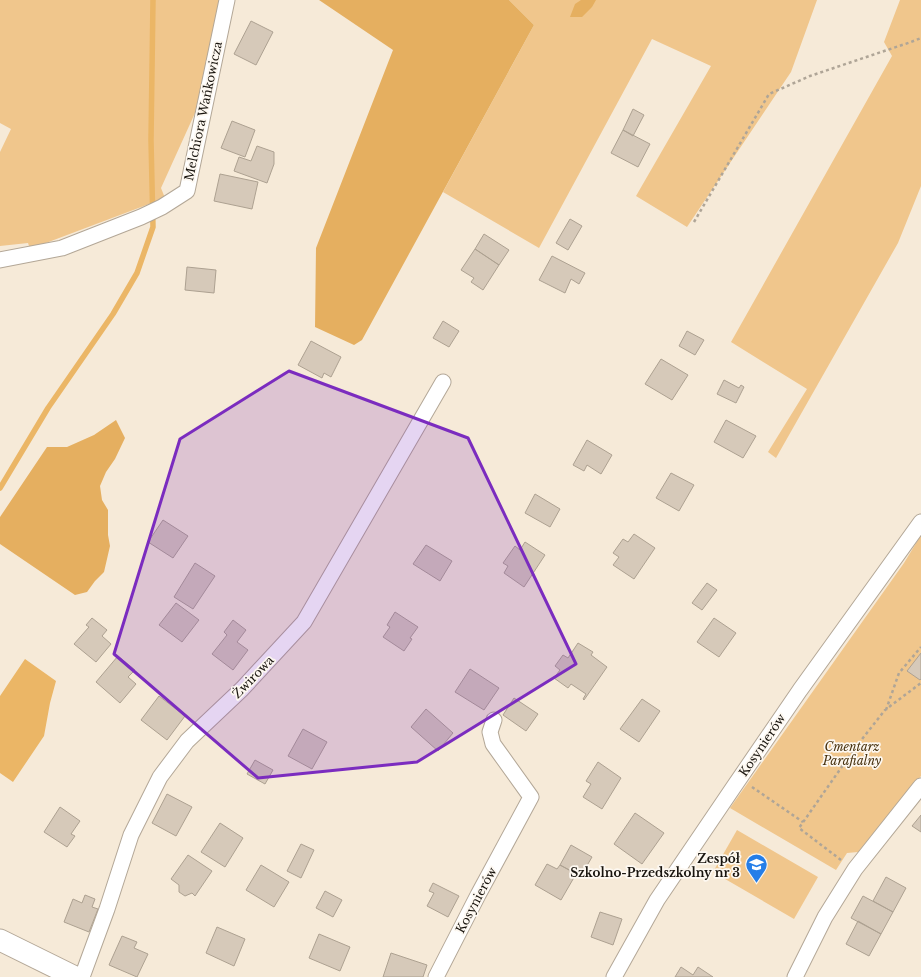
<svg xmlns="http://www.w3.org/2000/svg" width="921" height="977" font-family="'Libre Baskerville',serif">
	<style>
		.green { fill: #f0c68c }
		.forest { fill: #e5af60 }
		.water { fill: #ebb666 }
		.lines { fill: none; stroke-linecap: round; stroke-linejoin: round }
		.stream { stroke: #ebb666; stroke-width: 5.5 }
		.building { fill: #d6c9b9; stroke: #ada191 }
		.street-casing { stroke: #b3a797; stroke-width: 17 }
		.secondary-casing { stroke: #b3a797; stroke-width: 23 }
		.path { stroke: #afa597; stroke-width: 2.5; stroke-dasharray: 3 3; stroke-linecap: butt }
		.street { stroke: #fff; stroke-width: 15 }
		.secondary { stroke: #fff; stroke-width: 21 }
		.marked { fill: #7b2cbf; fill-opacity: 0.2; stroke: #7b2cbf; stroke-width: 3; stroke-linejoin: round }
		.labels { text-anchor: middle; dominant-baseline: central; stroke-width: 3.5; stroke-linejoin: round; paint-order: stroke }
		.street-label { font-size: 12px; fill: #18140e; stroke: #fdf8f1 }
		.park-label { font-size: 12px; font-style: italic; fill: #46300d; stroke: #fdf8f1 }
		.poi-label { font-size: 12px; font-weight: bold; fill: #18140e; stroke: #fdf8f1; text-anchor: end }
	</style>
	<rect width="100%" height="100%" fill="#f6ead8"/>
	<path class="green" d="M0 0H232L224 49 161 188 165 198 30 249 28 243 0 246V152L11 129 0 123Z
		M509 0H817L791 72 687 227 636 196 711 66 652 39 539 248 443 192 534 25Z
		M900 0H921V186L898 243 776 458 768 452 807 389 731 342 892 56 884 42Z
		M921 535V776L858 852 847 853 836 870 730 808 904 563Z
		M737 830 818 877 794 919 713 872Z"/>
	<path class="forest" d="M319 0H509L534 25 362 340 354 345 315 327 316 248 393 50Z
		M581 0H596L592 7 582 17H570L575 4Z
		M116 420 125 438 115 459 106 472 100 486 102 500 108 510V535L110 546 104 572 95 581 87 592 75 595 0 544V517L47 447H67L94 435Z"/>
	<path class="water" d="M25 659 56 681 50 703 44 736 13 782 0 773V696Z"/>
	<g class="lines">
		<path class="stream" d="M0 488 48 408 113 314 137 273 153 227 151 140 153 0"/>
	</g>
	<path class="building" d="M251 21 273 32 256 65 234 54Z
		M633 109 644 115 633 136 623 130Z
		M232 121 255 130 245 157 221 148Z
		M623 130 650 144 638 167 611 153Z
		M257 146 274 152V164L267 183 234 171 239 157 251 161Z
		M220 174 258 182 252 209 214 201Z
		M570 219 582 226 568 250 556 243Z
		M484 234 509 250 499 265 475 249Z
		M475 249 499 265 483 290 471 282 474 278 461 270Z
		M552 256 585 273 579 284 571 279 565 293 539 280Z
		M187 267 216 270 214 293 185 290Z
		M443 321 459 331 449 347 433 338Z
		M687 331 704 340 695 355 679 346Z
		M311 341 341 357 331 377 324 373 322 378 298 365Z
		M661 359 688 375 672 400 645 384Z
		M724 380 739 388 741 385 744 387 736 403 717 394Z
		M726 420 756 436 743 458 714 442Z
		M587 440 612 455 601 474 587 465 584 471 573 465Z
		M671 473 694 485 679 511 656 498Z
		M535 494 560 509 550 527 525 513Z
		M163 520 188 536 173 558 148 542Z
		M634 534 655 548 634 579 613 565 619 557 613 553 623 539 628 542Z
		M525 542 545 555 524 587 504 573 508 566 503 563 515 546 520 550Z
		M426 545 452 561 440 581 413 564Z
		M195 563 215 576 193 609 174 597Z
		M707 583 717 590 702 610 692 603Z
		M176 603 199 620 182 642 159 625Z
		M395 612 418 627 410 638 412 639 404 651 383 637 390 627 387 625Z
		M92 618 107 630 102 636 111 644 96 662 74 644 89 627 86 625Z
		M714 618 736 633 719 657 697 642Z
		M233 620 246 630 237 642 248 650 233 670 212 654 227 635 224 632Z
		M578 643 593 652 591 655 607 667 584 700 583 699 586 694 571 684 568 688 554 678 560 670 555 666 563 655 568 658Z
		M921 653V679L920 680 907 671Z
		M118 656 135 670 128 677 136 684 120 703 96 682Z
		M470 669 499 688 484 710 455 692Z
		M159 696 185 716 167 740 141 720Z
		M514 698 538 714 526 731 503 715Z
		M642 699 660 711 639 742 620 729Z
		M426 709 453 733 438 751 411 727Z
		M303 729 327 742 312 769 288 756Z
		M255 760 273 770 265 784 247 774Z
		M598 762 621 778 602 809 583 797 591 784 586 781Z
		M167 794 192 807 176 836 152 823Z
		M60 807 80 821 71 834 75 836 67 847 44 832Z
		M635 813 664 833 642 864 614 844Z
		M921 815V832L912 826Z
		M220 823 243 838 225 867 201 852Z
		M301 844 314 850 301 878 287 871Z
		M571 845 592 857 581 876 560 865Z
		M188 855 212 871 195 896 192 893 185 896 179 892V885L171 879Z
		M547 864 557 869 560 865 576 874 561 900 535 885Z
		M261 865 289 882 274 907 246 890Z
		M886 877 906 888 893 912 873 901Z
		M433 883 459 896 448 917 427 906 434 893 429 891Z
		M325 891 342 900 333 917 316 908Z
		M85 895 95 899 92 907 98 909 89 932 64 922 73 899 82 903Z
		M863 896 893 912 881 934 851 918Z
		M600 912 622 919 613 945 591 937Z
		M858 921 881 934 869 956 846 944Z
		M217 927 245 939 234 966 206 953Z
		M319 934 350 947 340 971 309 958Z
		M122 936 137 942 134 948 148 954 137 977 109 965Z
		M391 953 427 965 423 977H383Z
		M681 967 693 975 698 967 713 977H675Z"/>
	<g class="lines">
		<defs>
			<path id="street" d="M0 260 62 248 141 217 162 207 187 191 227 0
				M82 977 107 909 131 835 160 777 187 741 242 689 304 622 443 382
				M436 977 478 895 531 797 493 744 490 732 494 720
				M614 977 657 900 735 785 800 690 921 522
				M795 977 825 917 855 869 921 786"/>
			<path id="secondary" d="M0 940 75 977"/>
		</defs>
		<use href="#street" class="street-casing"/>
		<use href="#secondary" class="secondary-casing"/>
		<path class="path" d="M694 222 769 94 810 76 911 42 921 38
			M886 710 899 673 921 647
			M752 787 803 822
			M841 860 799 828 855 748 885 710 921 683"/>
		<use href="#street" class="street"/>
		<use href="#secondary" class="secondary"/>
	</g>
	<path class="marked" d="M289 371 468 438 576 664 417 762 258 778 114 654 180 439Z"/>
	<defs>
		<symbol id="school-pin" viewBox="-11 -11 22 30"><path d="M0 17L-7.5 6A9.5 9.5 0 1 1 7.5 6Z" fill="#257ee8" stroke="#fdf8f1"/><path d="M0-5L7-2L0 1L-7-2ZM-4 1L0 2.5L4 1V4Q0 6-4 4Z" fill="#fff"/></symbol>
	</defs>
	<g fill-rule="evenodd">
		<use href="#school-pin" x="744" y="852" width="25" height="34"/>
	</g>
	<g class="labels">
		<g class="street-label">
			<text transform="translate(203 111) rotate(-78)">Melchiora Wańkowicza</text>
			<text transform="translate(253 677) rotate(-46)">Żwirowa</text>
			<text transform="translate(762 745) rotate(-56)">Kosynierów</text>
			<text transform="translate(476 900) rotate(-62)">Kosynierów</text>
		</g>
		<g class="park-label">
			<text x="852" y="746">Cmentarz<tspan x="852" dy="14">Parafialny</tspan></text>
		</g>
		<g class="poi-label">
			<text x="740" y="858">Zespół<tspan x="740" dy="14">Szkolno-Przedszkolny nr 3</tspan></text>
		</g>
	</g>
</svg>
